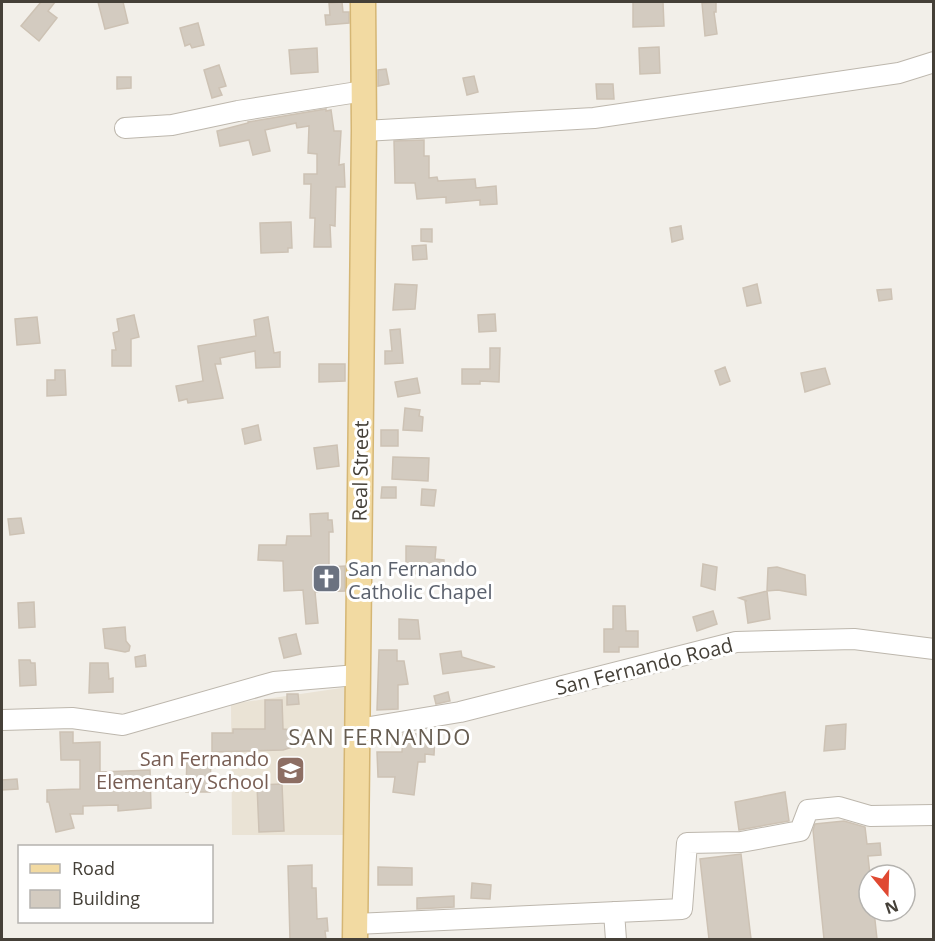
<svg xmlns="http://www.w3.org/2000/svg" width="935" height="941" font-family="'Open Sans',sans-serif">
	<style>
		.education { fill: #eae3d5 }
		.building { fill: #d3cbc0; stroke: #cdc2b4; stroke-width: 1.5 }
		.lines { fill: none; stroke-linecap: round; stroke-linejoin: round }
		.minor-casing { stroke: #bdb7ad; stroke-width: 22 }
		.major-casing { stroke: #d5b674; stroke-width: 27 }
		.minor { stroke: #fff; stroke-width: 20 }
		.major { stroke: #f2daa2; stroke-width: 24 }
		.labels { text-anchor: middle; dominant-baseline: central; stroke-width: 6; stroke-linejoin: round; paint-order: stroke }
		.street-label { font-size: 20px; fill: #454038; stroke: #fff }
		.worship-label { font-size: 20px; fill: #5b616d; stroke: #fff; text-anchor: start }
		.education-label { font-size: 20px; fill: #785e54; stroke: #fff; text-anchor: end }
		.quarter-label { font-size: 22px; letter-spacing: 1.5px; fill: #675d51; stroke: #fff }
	</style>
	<rect width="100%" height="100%" fill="#f2efe9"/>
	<path class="education" d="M348 687V835H232L231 704Z"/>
	<path class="building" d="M41 2H55L48 11 57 18 39 41 21 26Z
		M98 2H123L128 23 105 29Z
		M342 2 343 12H349V23L326 25 325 15H330L329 3Z
		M633 2H663L664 26 633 27Z
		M716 2V12H714L717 34 705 36 702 3Z
		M198 23 204 45 192 48 190 44 185 46 180 28Z
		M659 47 660 73 640 74 639 48Z
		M317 48 318 72 291 74 289 50Z
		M219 65 226 86 219 88 222 95 212 98 204 70Z
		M386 69 389 84 378 86V70Z
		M474 76 478 92 467 95 463 78Z
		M117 77H131V88L117 89Z
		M596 84H613L614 99H597Z
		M326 109V111L331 110 334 131H341L339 165 344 164 345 187H336L335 226 330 225 331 247H314L315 218H310L311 184H304V174H317V154L308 153 309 126 297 128 296 123 265 130 270 151 253 155 249 140 220 146 217 131 248 123V122Z
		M424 140V156H429V178L437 177 438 181 475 179 476 188 496 186 497 204 480 205V200L446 203V197L417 199 415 183H395L394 141Z
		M291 222 292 248H288V252L261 253 260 223Z
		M681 226 683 239 672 242 670 228Z
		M421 229H432V242L421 241Z
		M426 245 427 259 413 260 412 246Z
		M395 284 417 285 415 309 393 310Z
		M757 284 761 303 747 306 743 288Z
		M891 289 892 299 879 301 877 290Z
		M495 314 496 331 479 332 478 315Z
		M134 315 139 337 131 339V366H112V350H116L113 333 119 331 117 319Z
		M37 317 40 343 17 345 15 319Z
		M268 317 274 353 280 352V367L256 368 255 351 220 358 221 364H215L223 398 188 403 187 399 179 401 176 386 203 381 198 346 256 336 254 320Z
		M400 329 403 363 385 364V351H392L390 330Z
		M490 348H500L499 382 480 381V384H462V369H490Z
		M319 364H345V381L319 382Z
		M725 367 730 381 720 385 715 371Z
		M825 368 830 384 805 392 801 373Z
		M55 370H65L66 395 47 396V380H55Z
		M417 378 420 393 398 397 395 382Z
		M405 408 420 410 419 416 423 417 422 431 403 430Z
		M258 425 261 440 245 444 242 429Z
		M381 430H398V446H381Z
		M337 445 339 466 317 469 314 448Z
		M393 457 429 458 428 481 392 479Z
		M382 487H396V498H381Z
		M422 489 436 490 434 506 421 505Z
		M328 513V520H332L333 532H329V567L345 566V591L315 592 318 623 306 624 303 590 284 591 283 561 258 560 259 545H286L287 536H311L310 514Z
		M21 518 24 533 10 535 8 519Z
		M406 546 436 547 435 559 444 560V573L406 574Z
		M703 564 717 567 715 590 701 586Z
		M777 567 805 575 806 595 778 590 767 591 768 568Z
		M767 591 770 619 748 623 745 601H747L739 598Z
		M34 602 35 627 19 628 18 603Z
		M613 606H625L626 631H638V647H619V652H604V629H613Z
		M713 611 717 624 697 631 693 617Z
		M399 619 418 620 420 639H399Z
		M125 627 126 641 130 646 129 651 125 652 105 648 103 629Z
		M296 634 301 654 284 658 279 638Z
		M379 650H397V661H404L408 684 398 685V709L377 710Z
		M461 651 462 657 495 667 443 674 440 654Z
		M145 655 146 666 136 667 135 657Z
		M19 660H30L31 663H35L36 685 20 686Z
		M90 663H108L109 679 113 678V692L89 693Z
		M448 692 450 701 436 704 434 696Z
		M287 694H298L299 704 287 705Z
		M265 700H282L283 729 292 730 293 747 283 750 212 752V733H233V729H265Z
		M846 724 845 749 824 751 826 726Z
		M60 732H73V743L100 742V772L150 770 151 808 118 811V805L83 806V814H70L74 828 56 832 49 802H47V790L80 789V760H61Z
		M403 734H435L434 755 425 754V762H418L414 795 393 792 395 777H378L377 752H402Z
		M187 756H211L210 792H186Z
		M17 779 18 789 2 790V780Z
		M282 784 284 831 259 832 257 785Z
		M785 792 789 821 739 830 735 802Z
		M844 821 865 827 867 844 880 843 881 855 868 856 870 875 869 911H874L877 939H824L813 830 815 824Z
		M741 854 751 939H709L700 859Z
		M312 865V888H316L317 919 327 918 328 931H325L326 939H290L288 866Z
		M378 867 412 868V885H378Z
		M472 883 491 885 490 899 471 898Z
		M454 896V907L417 909V898Z"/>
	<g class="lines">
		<defs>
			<path id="minor" d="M125 128 172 125 238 111 364 91
				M364 131 594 118 899 73 934 62
				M2 720 72 718 123 725 274 682 357 675
				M358 729 460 712 736 642 854 639 934 649
				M614 912 616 940
				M355 924 682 909 687 843 741 842 800 831 808 810 839 807 870 816 934 815"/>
			<path id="major" d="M355 940 364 131 363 2"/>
		</defs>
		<use href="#minor" class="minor-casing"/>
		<use href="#major" class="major-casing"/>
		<use href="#minor" class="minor"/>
		<use href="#major" class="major"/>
	</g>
	<defs>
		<symbol id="church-square" viewBox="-11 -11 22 22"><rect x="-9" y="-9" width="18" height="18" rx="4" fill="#6b7280" stroke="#fff"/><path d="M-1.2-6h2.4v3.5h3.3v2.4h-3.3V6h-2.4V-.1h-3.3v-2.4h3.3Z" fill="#fff"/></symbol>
		<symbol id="school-square" viewBox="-11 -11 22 22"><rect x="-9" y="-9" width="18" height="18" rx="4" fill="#8d6e63" stroke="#fff"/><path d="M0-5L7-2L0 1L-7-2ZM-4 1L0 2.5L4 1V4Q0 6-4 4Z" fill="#fff"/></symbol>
	</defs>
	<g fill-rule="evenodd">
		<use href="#church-square" x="310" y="562" width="33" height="33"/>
		<use href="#school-square" x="274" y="754" width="33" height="33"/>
	</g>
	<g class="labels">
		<g class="street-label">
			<text transform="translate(360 471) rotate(-89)">Real Street</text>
			<text transform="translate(644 666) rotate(-14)">San Fernando Road</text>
		</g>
		<g class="worship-label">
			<text x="348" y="568">San Fernando<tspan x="348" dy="23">Catholic Chapel</tspan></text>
		</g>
		<g class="education-label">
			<text x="269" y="758">San Fernando<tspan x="269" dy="23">Elementary School</tspan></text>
		</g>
		<g class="quarter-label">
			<text x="380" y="736">SAN FERNANDO</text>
		</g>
	</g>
	<rect width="935" height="941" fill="none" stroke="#454038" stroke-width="6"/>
	<rect x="18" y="845" width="195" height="78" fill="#ffffff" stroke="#b5b3af" stroke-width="1.5"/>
	<rect x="30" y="864" width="30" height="9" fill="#f2daa2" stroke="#b5b3af" stroke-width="1.5"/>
	<text x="72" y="875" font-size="18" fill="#454038">Road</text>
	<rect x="30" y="890" width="30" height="18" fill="#d3cbc0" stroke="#b5b3af" stroke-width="1.5"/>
	<text x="72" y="905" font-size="18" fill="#454038">Building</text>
	<g transform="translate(887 893) rotate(161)"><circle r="28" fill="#ffffff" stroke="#b5b3af" stroke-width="1.5"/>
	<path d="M0-4.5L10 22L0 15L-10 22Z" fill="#e04932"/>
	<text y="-9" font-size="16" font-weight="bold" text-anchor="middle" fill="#454038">N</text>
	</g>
</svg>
